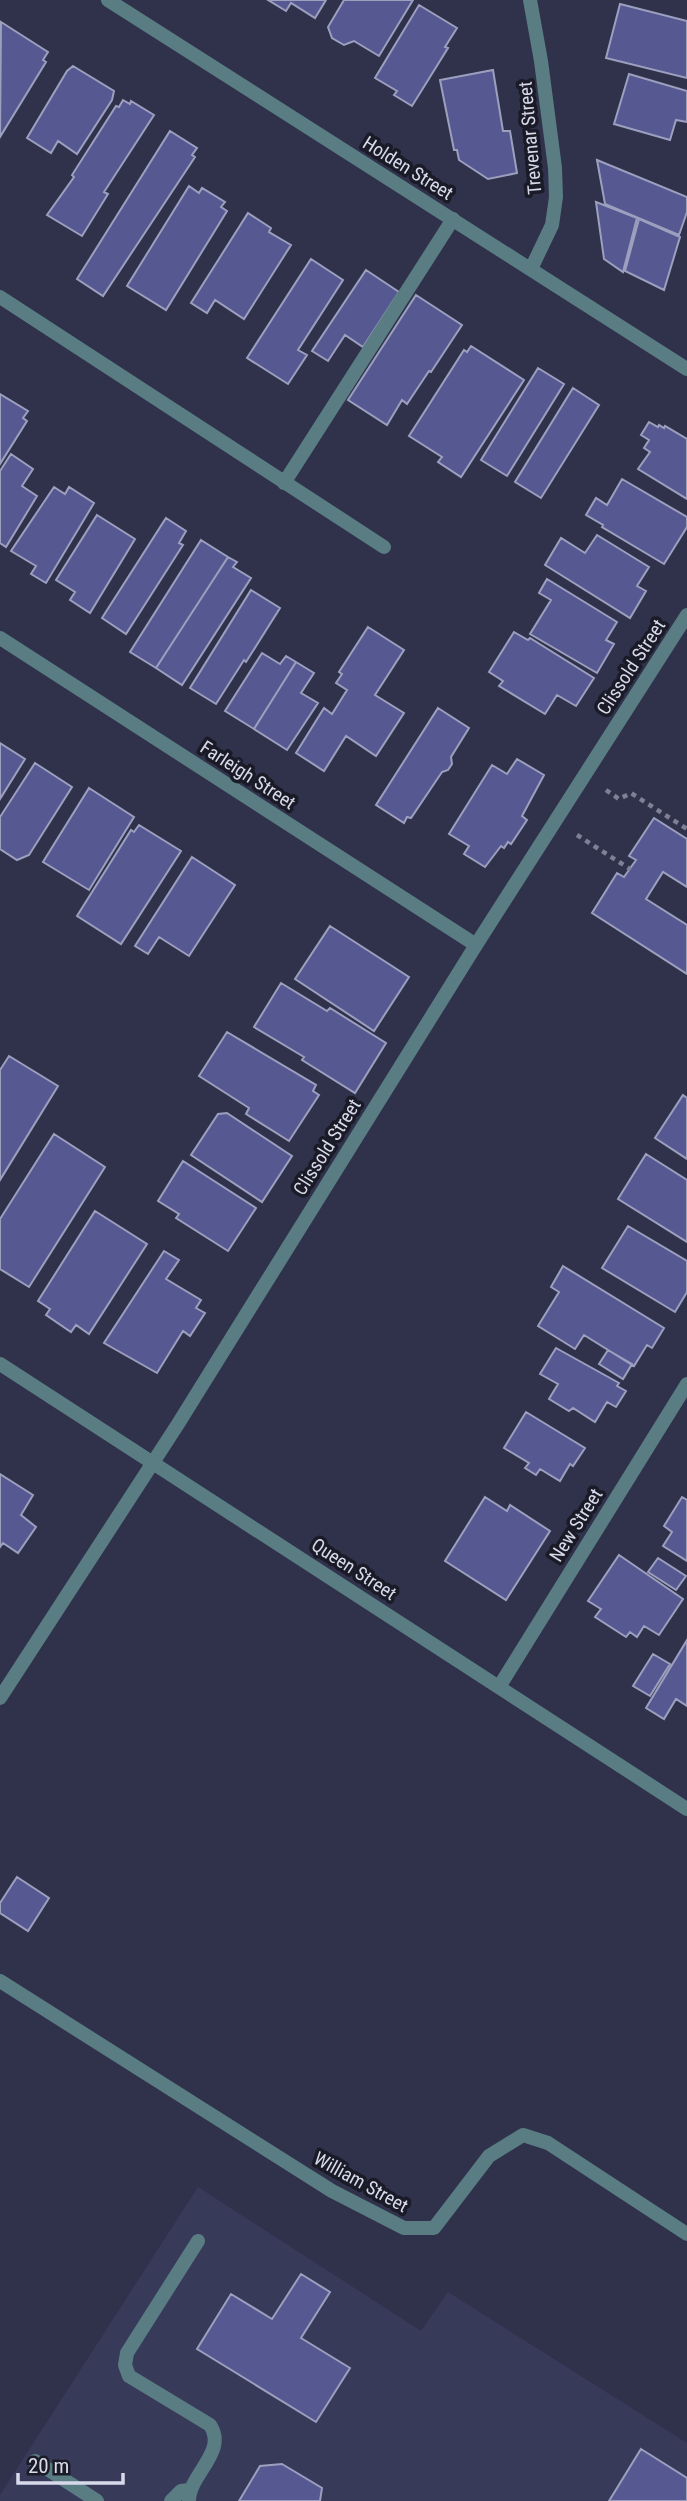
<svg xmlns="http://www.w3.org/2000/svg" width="687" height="2501" font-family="'Roboto Condensed',sans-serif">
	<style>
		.built { fill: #383a5a }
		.building { fill: #565991; stroke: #9c9fbe; stroke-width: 2 }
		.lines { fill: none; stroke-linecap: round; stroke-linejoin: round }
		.path { stroke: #7e8095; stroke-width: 4.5; stroke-dasharray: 5 5; stroke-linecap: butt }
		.service { stroke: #5a7d83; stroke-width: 14 }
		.minor { stroke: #5a7d83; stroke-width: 14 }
		.tertiary { stroke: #5a7d83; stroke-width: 14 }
		.labels { text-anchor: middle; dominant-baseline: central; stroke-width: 7; stroke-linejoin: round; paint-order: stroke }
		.street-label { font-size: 19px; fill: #d8daeb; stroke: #1a1b27 }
	</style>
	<rect width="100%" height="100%" fill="#30324c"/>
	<path class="built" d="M198 2187 421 2331 448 2292 687 2443V2501H0V2495Z"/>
	<path class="building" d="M268 0H326L315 18 291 3 286 11Z
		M344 0H413L379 56 354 41 344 45 332 38 328 27Z
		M620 4 687 21V78L606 58Z
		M419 5 457 28 445 47 448 48 412 106 394 95 397 91 375 78Z
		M1 22 48 52 43 60 46 62 0 137Z
		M73 66 114 91 112 100 77 154 58 141 51 153 27 138 67 71Z
		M493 70 503 131H510L517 173 488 179 459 160 457 150H454L440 80Z
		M629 74 687 91V122L676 120 670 140 614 124Z
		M123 100 130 104 131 101 154 115 104 192 108 194 82 236 47 215 74 177 72 175 116 106 119 107Z
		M170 131 197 148 192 155 195 157 103 296 77 279Z
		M597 160 687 197V212L679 235 605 204Z
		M189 186 199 193 202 188 225 202 221 207 227 211 166 310 127 286Z
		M596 202 637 218 623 272 604 259Z
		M248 213 271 228 269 232 291 245 244 319 215 300 207 313 191 303Z
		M639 219 680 237 664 290 625 271Z
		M311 259 343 280 298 350 307 355 288 384 247 358Z
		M366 270 399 292 363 347 345 335 328 361 312 351Z
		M416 295 462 325 431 372 429 371 407 404 402 400 387 425 348 400Z
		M471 346 524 380 461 477 438 462 442 457 409 436 464 350 467 352Z
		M538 368 564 384 507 476 481 460Z
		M573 388 599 405 541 498 515 482Z
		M0 394 28 411 23 418 27 421 0 464Z
		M649 422 658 427 659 425 664 428 665 426 687 439V499L638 469 650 452 644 448 649 440 641 435Z
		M11 454 33 469 22 486 37 496 6 547 0 543V471Z
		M622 479 687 517V527L664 564 602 527 603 525 586 515 596 498 607 505Z
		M54 487 65 494 69 487 94 503 46 583 31 574 36 566 11 551Z
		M97 515 135 539 90 613 70 600 75 592 56 580Z
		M166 518 186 531 179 543 183 545 126 634 102 618Z
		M597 535 649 567 637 586 646 591 630 618 545 565 561 538 585 553Z
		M201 540 228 557 156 668 130 652Z
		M228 557 237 562 233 567 251 578 182 685 156 668Z
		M547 579 617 622 606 640 614 644 597 673 530 634 551 600 539 593Z
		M251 590 280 608 246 662 244 660 216 704 190 688Z
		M368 627 404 650 375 695 404 713 376 756 346 736 324 771 296 753 324 708 332 714 347 690 336 683 342 674 339 672Z
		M514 632 528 640 530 638 594 678 576 706 557 695 545 714 499 686 503 681 489 672Z
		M262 653 280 664 286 656 296 662 254 729 225 711Z
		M296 662 314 673 301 693 318 703 287 750 254 729Z
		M438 708 469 728 451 757 452 764 448 770 442 772 411 818 407 817 404 823 376 805Z
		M0 743 25 759 0 799Z
		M517 759 544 775 522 816 527 820 511 844 508 842 504 848 501 846 485 867 464 854 469 846 449 834 492 765 507 774Z
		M35 763 72 787 29 855 17 860 0 849V817Z
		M89 788 134 817 89 890 43 862Z
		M654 818 687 839V887L663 872 646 899 687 925V974L592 913 617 873 624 877 636 860 629 856Z
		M139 825 181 851 121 944 77 916 131 830 134 832Z
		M192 857 235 885 189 956 159 937 148 954 135 946Z
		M330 926 409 977 374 1031 295 979Z
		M281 983 327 1011 330 1008 386 1043 355 1093 302 1060 304 1057 254 1027Z
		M227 1032 316 1085 313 1091 319 1095 289 1141 246 1114 249 1108 199 1076Z
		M9 1056 58 1086 0 1180V1070Z
		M683 1095 687 1098V1159L655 1138Z
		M227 1113 292 1156 262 1202 191 1155 218 1114Z
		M54 1134 105 1167 29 1287 0 1269V1219Z
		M646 1154 687 1180V1242L618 1199Z
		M183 1161 256 1208 228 1251 176 1218 179 1214 158 1201Z
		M95 1211 147 1244 89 1334 76 1325 71 1332 46 1315 50 1309 38 1301Z
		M628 1226 687 1261V1292L675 1312 602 1268Z
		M164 1251 179 1260 166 1279 201 1300 196 1308 205 1313 190 1336 183 1331 157 1373 104 1343Z
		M563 1266 664 1328 652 1348 647 1345 634 1366 584 1335 575 1349 538 1326 559 1292 551 1287Z
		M556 1348 619 1383 617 1386 626 1391 616 1407 607 1402 595 1422 573 1408 569 1411 549 1399 558 1384 540 1374Z
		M608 1350 632 1364 623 1379 599 1364Z
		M526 1412 585 1448 573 1466 570 1464 560 1481 540 1469 536 1475 525 1468 529 1463 504 1448Z
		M0 1474 33 1495 21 1515 36 1527 18 1553 3 1543 0 1547Z
		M485 1497 507 1511 510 1505 550 1531 506 1600 445 1561Z
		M682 1497 687 1500V1561L663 1546 672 1532 664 1526Z
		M619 1555 683 1599 659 1635 644 1626 637 1637 630 1632 626 1637 595 1617 601 1609 588 1601Z
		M658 1558 686 1576 676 1590 648 1572Z
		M687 1640V1706L676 1699 664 1719 646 1708Z
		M653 1654 670 1664 650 1696 633 1686Z
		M17 1877 49 1898 28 1931 0 1913V1903Z
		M301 2274 330 2292 301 2338 350 2368 316 2422 197 2349 231 2294 272 2319Z
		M641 2449 687 2478V2501H609Z
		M282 2464 322 2488 320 2501H239L260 2466Z"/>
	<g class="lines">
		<path class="path" d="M606 790 619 799 631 793 687 829
			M577 835 630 869"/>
		<path class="service" d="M0 297 384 547
			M284 483 453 219
			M35 2461 97 2501
			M171 2501 181 2491 189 2490
			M189 2501C189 2474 228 2452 210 2425L129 2376 125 2365 127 2353 198 2241"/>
		<path class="minor" d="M0 638 476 945
			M0 1364 687 1809
			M499 1687 687 1384
			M0 1698 178 1424 476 945 687 615
			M0 1981 332 2191 404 2228H434L489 2156 523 2135 548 2143 687 2234"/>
		<path class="tertiary" d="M108 0 687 369
			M530 0 541 61 555 168 556 197 552 225 531 269"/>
	</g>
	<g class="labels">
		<g class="street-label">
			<text transform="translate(530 138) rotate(-95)">Trevenar Street</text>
			<text transform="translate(408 168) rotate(32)">Holden Street</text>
			<text transform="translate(631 667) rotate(-57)">Clissold Street</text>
			<text transform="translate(248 775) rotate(33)">Farleigh Street</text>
			<text transform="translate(327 1147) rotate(-58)">Clissold Street</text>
			<text transform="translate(576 1525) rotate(-58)">New Street</text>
			<text transform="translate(354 1569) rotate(33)">Queen Street</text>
			<text transform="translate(361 2182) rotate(29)">William Street</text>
		</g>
	</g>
	<path d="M18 2473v10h105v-10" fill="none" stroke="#d8daeb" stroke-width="3.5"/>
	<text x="28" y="2473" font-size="21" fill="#d8daeb" stroke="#1a1b27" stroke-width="5" paint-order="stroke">20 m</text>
</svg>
